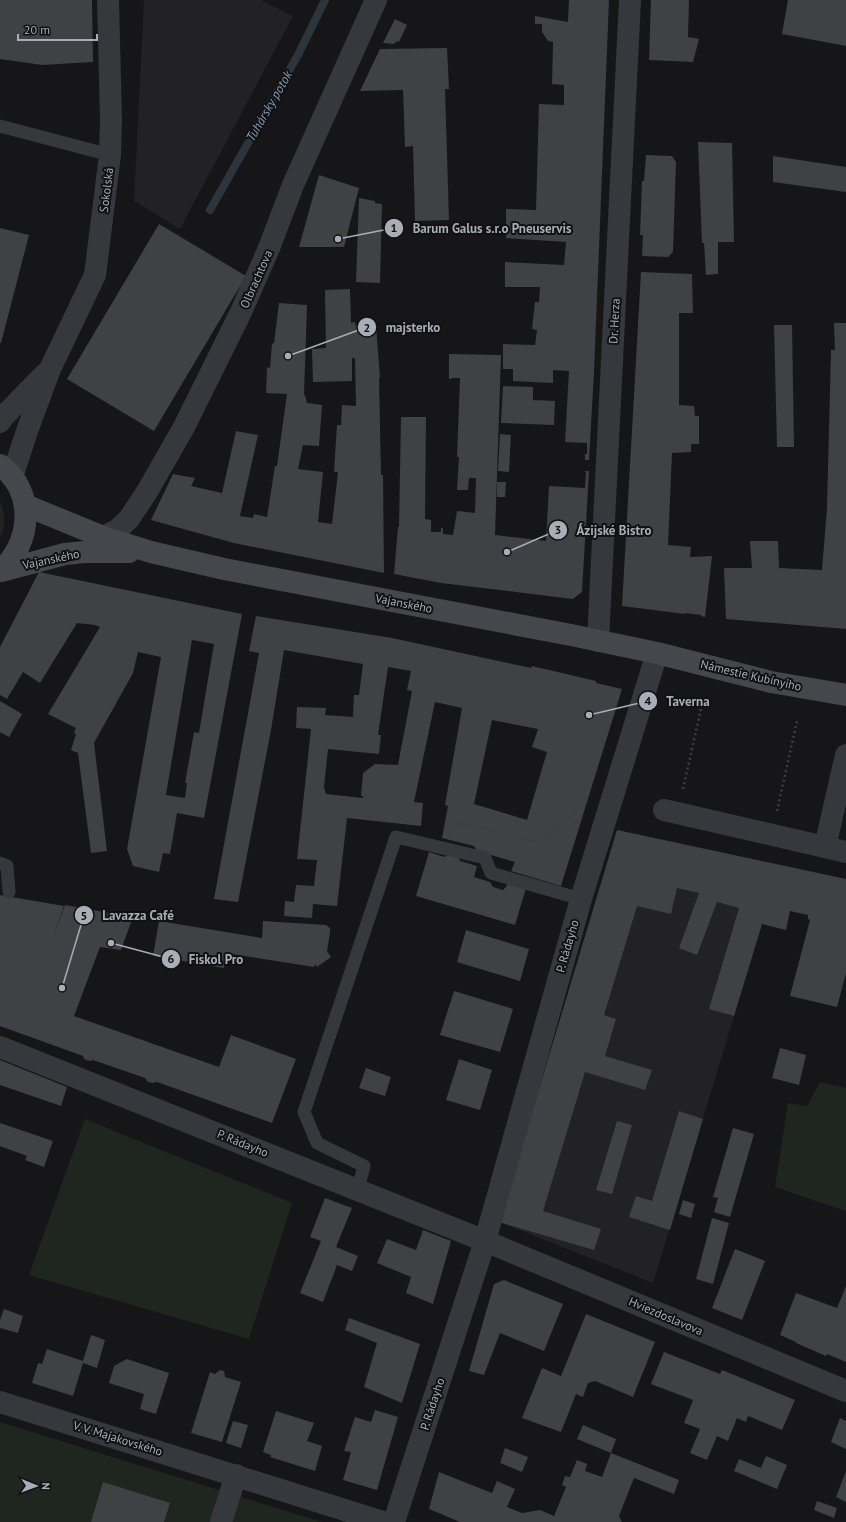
<svg xmlns="http://www.w3.org/2000/svg" width="846" height="1522" font-family="'PT Sans',sans-serif">
	<style>
		.built { fill: #222225 }
		.green { fill: #1e261f }
		.lines { fill: none; stroke-linecap: round; stroke-linejoin: round }
		.stream { stroke: #2c353c; stroke-width: 8 }
		.building { fill: #404145; fill-rule: evenodd }
		.path { stroke: #3d3f44; stroke-width: 2.5; stroke-dasharray: 2 3; stroke-linecap: butt }
		.lane { stroke: #37383d; stroke-width: 13 }
		.street { stroke: #37383d; stroke-width: 22 }
		.secondary { stroke: #45474d; stroke-width: 22 }
		.labels { text-anchor: middle; dominant-baseline: central; stroke-width: 4; stroke-linejoin: round; paint-order: stroke }
		.street-label { font-size: 12px; fill: #a8adb8; stroke: #111113 }
		.water-label { font-size: 13px; font-style: italic; fill: #7f9bb3; stroke: #111113 }
		.leader { fill: none; stroke: #a8adb8; stroke-width: 1.5 }
		.callout-dot { fill: #a8adb8; stroke: #111113; stroke-width: 1.5 }
		.mark-label { font-size: 12px; text-anchor: middle; font-weight: bold; fill: #111 }
		.callout-label { font-size: 13px; text-anchor: middle; font-weight: bold; fill: #a8adb8; stroke: #111113; stroke-width: 4; stroke-linejoin: round; paint-order: stroke }
	</style>
	<rect width="100%" height="100%" fill="#161618"/>
	<path class="built" d="M144 0H261L293 16 180 229 134 201Z
		M617 830 780 865 653 1283 499 1222Z"/>
	<path class="green" d="M0 501C5 513 6 526 0 538Z
		M820 1082 846 1088V1211L775 1187 788 1103 807 1106Z
		M85 1119 292 1203 249 1339 29 1275Z
		M0 1422 322 1522H0Z"/>
	<g class="lines">
		<path class="stream" d="M210 210 298 55 325 0"/>
	</g>
	<path class="building" d="M0 0H92L93 62 42 65 0 59Z
		M569 0H609L594 372 589 460H585V454H587V443L565 442 569 371 553 370V383L513 381V369H503V344L535 345 537 330 532 329 535 302H539L540 287H505V262L564 265 566 242 506 238V209L536 210 539 104 564 105V85L552 84 553 42 548 41 542 32V24H535V16L568 22Z
		M651 0H689L688 37 699 39 693 62 649 60Z
		M788 0H846V46L782 34Z
		M395 19 407 25 399 42 397 41 394 44 383 43Z
		M447 48 449 89H445L449 220 415 221 413 146 405 147 403 90 360 91 380 49Z
		M698 142 732 143 734 242H718V274L706 275 704 243H702Z
		M646 155 672 156 676 162 673 252 668 257 642 256 643 235H640L642 181H644Z
		M773 156 846 167V192L773 182Z
		M319 175 359 188 344 247H299Z
		M359 198 375 201V203L382 204 380 283 356 282Z
		M159 224 246 276 154 431 67 379Z
		M0 228 29 235 1 343H0Z
		M641 272 692 274 693 313H679V405L694 406 695 416H699V444H691V452L672 453 668 545 691 547 690 557 712 556 705 617 701 616V615L685 613V614L622 606Z
		M350 289 351 323 355 322V325H376L380 378H379L381 475H383L384 573 234 543 151 520 173 474 195 478 191 486 222 493 236 431 258 435 240 516 253 518 254 514 267 517 275 466H277L287 394 266 393 267 369 268 367 270 368 272 344 274 343 279 303 307 305 304 395H305L307 403 322 405 319 446 303 445 298 469 323 472 318 522 332 524 338 472H334L337 425H341L342 405 356 406 355 358H352V381L313 382 312 349 326 348 325 290Z
		M834 323H846V629L726 619 724 568H752L750 541H778L779 568 822 570 827 508 831 350H835Z
		M774 325H792L794 447H777Z
		M449 354 501 355 495 535 546 541 549 486 585 488 586 472 584 471H589L582 592 573 599 441 583 394 574 398 527H399L401 417H426L425 519 431 520V532H441V528H443V534L453 535 457 511 475 513 476 478H469L468 490H457L459 457H457L460 378H451V379H449Z
		M503 386 533 387V400L555 401 554 425 501 423Z
		M500 434 511 435 509 472 498 471Z
		M497 482H506L505 497H497Z
		M39 572 242 614 204 818 177 813 170 854 163 853 159 872 133 866 127 849 161 657 138 652 133 673 94 743 107 851 91 853 78 753 71 750 76 734 74 732 76 728 48 714 100 627 95 625 77 623 40 683 23 672 7 699 0 695V647ZM192 640 214 644 199 733 194 732 185 783H187L185 798 166 795Z
		M256 616 392 638 531 668 532 666 596 681V683L622 689 561 886 511 871 515 862 477 851 474 846 442 838 448 806 445 805 462 708 435 702 414 802 423 803 421 826 347 818 337 906 313 904 312 918 284 916 285 901 294 902 296 885 314 886 317 860 297 859 311 729 296 728 297 707 326 708 325 715 353 717 354 695H359L363 664 284 650 271 730 238 902 214 899 259 653 249 651ZM388 667 411 671 407 690 412 691 398 765 375 764 363 773 361 796H363V798L326 794 324 787 328 749 379 754 381 735H378ZM492 720 538 729 532 747 547 752 527 820 474 804Z
		M0 701 22 714 9 737 0 732Z
		M617 830 846 879V973L837 1007 790 996 810 920 808 919V915L790 911 786 930 762 924 734 1016 709 1009 739 908 717 902 697 955 679 948 699 893 677 888 671 914 637 906 604 1015 616 1019 605 1056 652 1070 645 1090 585 1072 543 1211 601 1229 594 1250 499 1222Z
		M429 852 444 857 451 853 457 854 460 861 477 866 474 877 490 882 493 887 503 890 506 887 508 883 526 888 515 925 416 896Z
		M0 895 64 906 52 940 65 905 133 917 121 950 100 947 74 1016 219 1067 231 1035 296 1059 272 1123 157 1082 153 1083 148 1082 145 1078 93 1060 90 1061 84 1059 83 1056 0 1026Z
		M159 921 262 938 263 921 326 925 330 928V932L327 951 331 957 317 967 315 964 314 967 226 953 224 968 153 956Z
		M466 930 529 949 520 981 457 962Z
		M454 991 513 1009 500 1052 440 1035Z
		M780 1048 806 1055 799 1085 772 1078Z
		M459 1059 492 1070 480 1110 446 1100Z
		M0 1060 67 1087 61 1106 0 1085Z
		M366 1068 391 1077 385 1096 359 1088Z
		M679 1111 703 1119 670 1230 629 1217 636 1196 652 1201Z
		M617 1121 632 1125 612 1194 596 1190Z
		M0 1123 53 1141 44 1167 25 1160 27 1156 0 1146Z
		M733 1128 754 1134 730 1217 714 1212 718 1198 713 1197Z
		M325 1198 352 1208 336 1247 358 1256 352 1271 337 1265 323 1302 300 1293 321 1241 310 1237Z
		M683 1200 695 1204 691 1218 679 1214Z
		M712 1218 729 1223 713 1284 696 1279Z
		M423 1230 451 1241 433 1304 406 1293 411 1277 377 1263 387 1239 416 1250Z
		M735 1249 765 1261 742 1320 712 1308Z
		M504 1280 563 1304 544 1351 500 1333 484 1375 469 1371 494 1284Z
		M846 1286V1362L827 1354 826 1356 796 1343V1342L780 1335 796 1293 837 1308Z
		M4 1309 23 1316 18 1333 0 1328V1320Z
		M586 1314 655 1342 633 1397 595 1381 588 1383 583 1397 576 1394 561 1432 522 1418 542 1368 561 1376Z
		M349 1318 420 1344 402 1403 364 1387 377 1343 345 1330Z
		M91 1335 105 1340 97 1368 83 1363 73 1396 32 1383 38 1363 42 1364 47 1349 83 1361Z
		M664 1352 720 1374 722 1370 795 1400 782 1430 748 1416 746 1422 737 1418 728 1441 717 1436 707 1460 690 1453 700 1429 684 1423 693 1400 651 1384Z
		M127 1359 169 1373 156 1414 140 1409 144 1394 109 1383 114 1366Z
		M220 1370 224 1371 225 1377 241 1382 222 1442 191 1433 210 1372 215 1374Z
		M375 1410 398 1417 377 1490 343 1480 351 1452 344 1451 355 1417 371 1422Z
		M276 1411 314 1423 307 1441 322 1446 315 1471 270 1457 271 1455 263 1452Z
		M840 1418 846 1421V1449L831 1442Z
		M233 1421 248 1425 241 1448 226 1443Z
		M583 1425 616 1439 611 1453 577 1439Z
		M505 1448 528 1457 522 1472 500 1463Z
		M611 1453 679 1480 674 1494 634 1478 619 1516 622 1522H460L429 1509 439 1472 492 1493 497 1481 515 1489 507 1507 522 1513 540 1510 554 1516 566 1487 562 1485 565 1476 570 1477 577 1460 587 1464 585 1471 602 1477Z
		M766 1456 787 1465 777 1489 734 1471 739 1459 761 1468Z
		M846 1471V1502L836 1497Z
		M103 1482 170 1503 164 1522H91Z
		M817 1501 837 1508 834 1518 814 1510Z"/>
	<g class="lines">
		<path class="path" d="M683 789 703 700
			M777 811 797 721
			M446 827 463 823 541 843 583 805"/>
		<path class="lane" d="M0 126 110 155
			M0 863 7 866 9 892
			M358 1189 364 1166 317 1143 304 1112 396 837 485 858 491 873 581 899"/>
		<path class="street" d="M0 422 4 416 45 374
			M12 477 27 431 50 369 95 275 110 155 111 120 108 0
			M103 537 117 530 129 519 148 490 184 427 241 312 269 248 293 185 376 0
			M598 641 630 0
			M846 755 825 847 846 852
			M664 810 825 847
			M0 1047 485 1241 846 1391
			M0 1402 383 1522
			M221 1522 236 1475
			M394 1522 485 1241 581 899 657 653"/>
		<path class="secondary" d="M0 465C36 491 32 544 0 571
			M25 505 103 537 151 552 224 569 571 635 657 653 771 682 846 695
			M1 571 65 554 85 552H129"/>
	</g>
	<g class="labels">
		<g class="street-label">
			<text transform="translate(106 190) rotate(-83)">Sokolská</text>
			<text transform="translate(256 279) rotate(-66)">Olbrachtova</text>
			<text transform="translate(614 321) rotate(-87)">Dr. Herza</text>
			<text transform="translate(51 559) rotate(-12)">Vajanského</text>
			<text transform="translate(404 603) rotate(11)">Vajanského</text>
			<text transform="translate(751 675) rotate(13)">Námestie Kubínyiho</text>
			<text transform="translate(567 946) rotate(-74)">P. Rádayho</text>
			<text transform="translate(243 1143) rotate(22)">P. Rádayho</text>
			<text transform="translate(666 1316) rotate(23)">Hviezdoslavova</text>
			<text transform="translate(432 1404) rotate(-72)">P. Rádayho</text>
			<text transform="translate(118 1438) rotate(17)">V. V. Majakovského</text>
		</g>
		<g class="water-label">
			<text transform="translate(269 106) rotate(-60)">Tuhársky potok</text>
		</g>
	</g>
	<path class="leader" d="M338 239L394 228M288 356L367 327M507 552L558 530M589 715L648 701M62 988L84 915M111 943L171 959"/>
	<g class="callout-dot">
		<circle cx="338" cy="239" r="4"/>
		<circle cx="288" cy="356" r="4"/>
		<circle cx="507" cy="552" r="4"/>
		<circle cx="589" cy="715" r="4"/>
		<circle cx="62" cy="988" r="4"/>
		<circle cx="111" cy="943" r="4"/>
		<circle cx="394" cy="228" r="10"/>
		<circle cx="367" cy="327" r="10"/>
		<circle cx="558" cy="530" r="10"/>
		<circle cx="648" cy="701" r="10"/>
		<circle cx="84" cy="915" r="10"/>
		<circle cx="171" cy="959" r="10"/>
	</g>
	<g class="mark-label">
		<text x="394" y="232">1</text>
		<text x="367" y="332">2</text>
		<text x="558" y="534">3</text>
		<text x="648" y="705">4</text>
		<text x="84" y="920">5</text>
		<text x="171" y="963">6</text>
	</g>
	<g class="callout-label">
		<text x="492" y="233">Barum Galus s.r.o Pneuservis</text>
		<text x="413" y="332">majsterko</text>
		<text x="614" y="535">Ázijské Bistro</text>
		<text x="688" y="706">Taverna</text>
		<text x="138" y="920">Lavazza Café</text>
		<text x="216" y="964">Fiskol Pro</text>
	</g>
	<g transform="translate(36 1486) rotate(91)" stroke="#111113" stroke-width="3" paint-order="stroke">
	<path d="M0-3L7 15L0 10L-7 15Z" fill="#a8adb8"/>
	<text y="-6" font-size="11" font-weight="bold" text-anchor="middle" fill="#a8adb8">N</text>
	</g>
	<path d="M18 34v6h79v-6" fill="none" stroke="#a8adb8" stroke-width="2"/>
	<text x="24" y="34" font-size="12" fill="#a8adb8" stroke="#111113" stroke-width="3" paint-order="stroke">20 m</text>
</svg>
